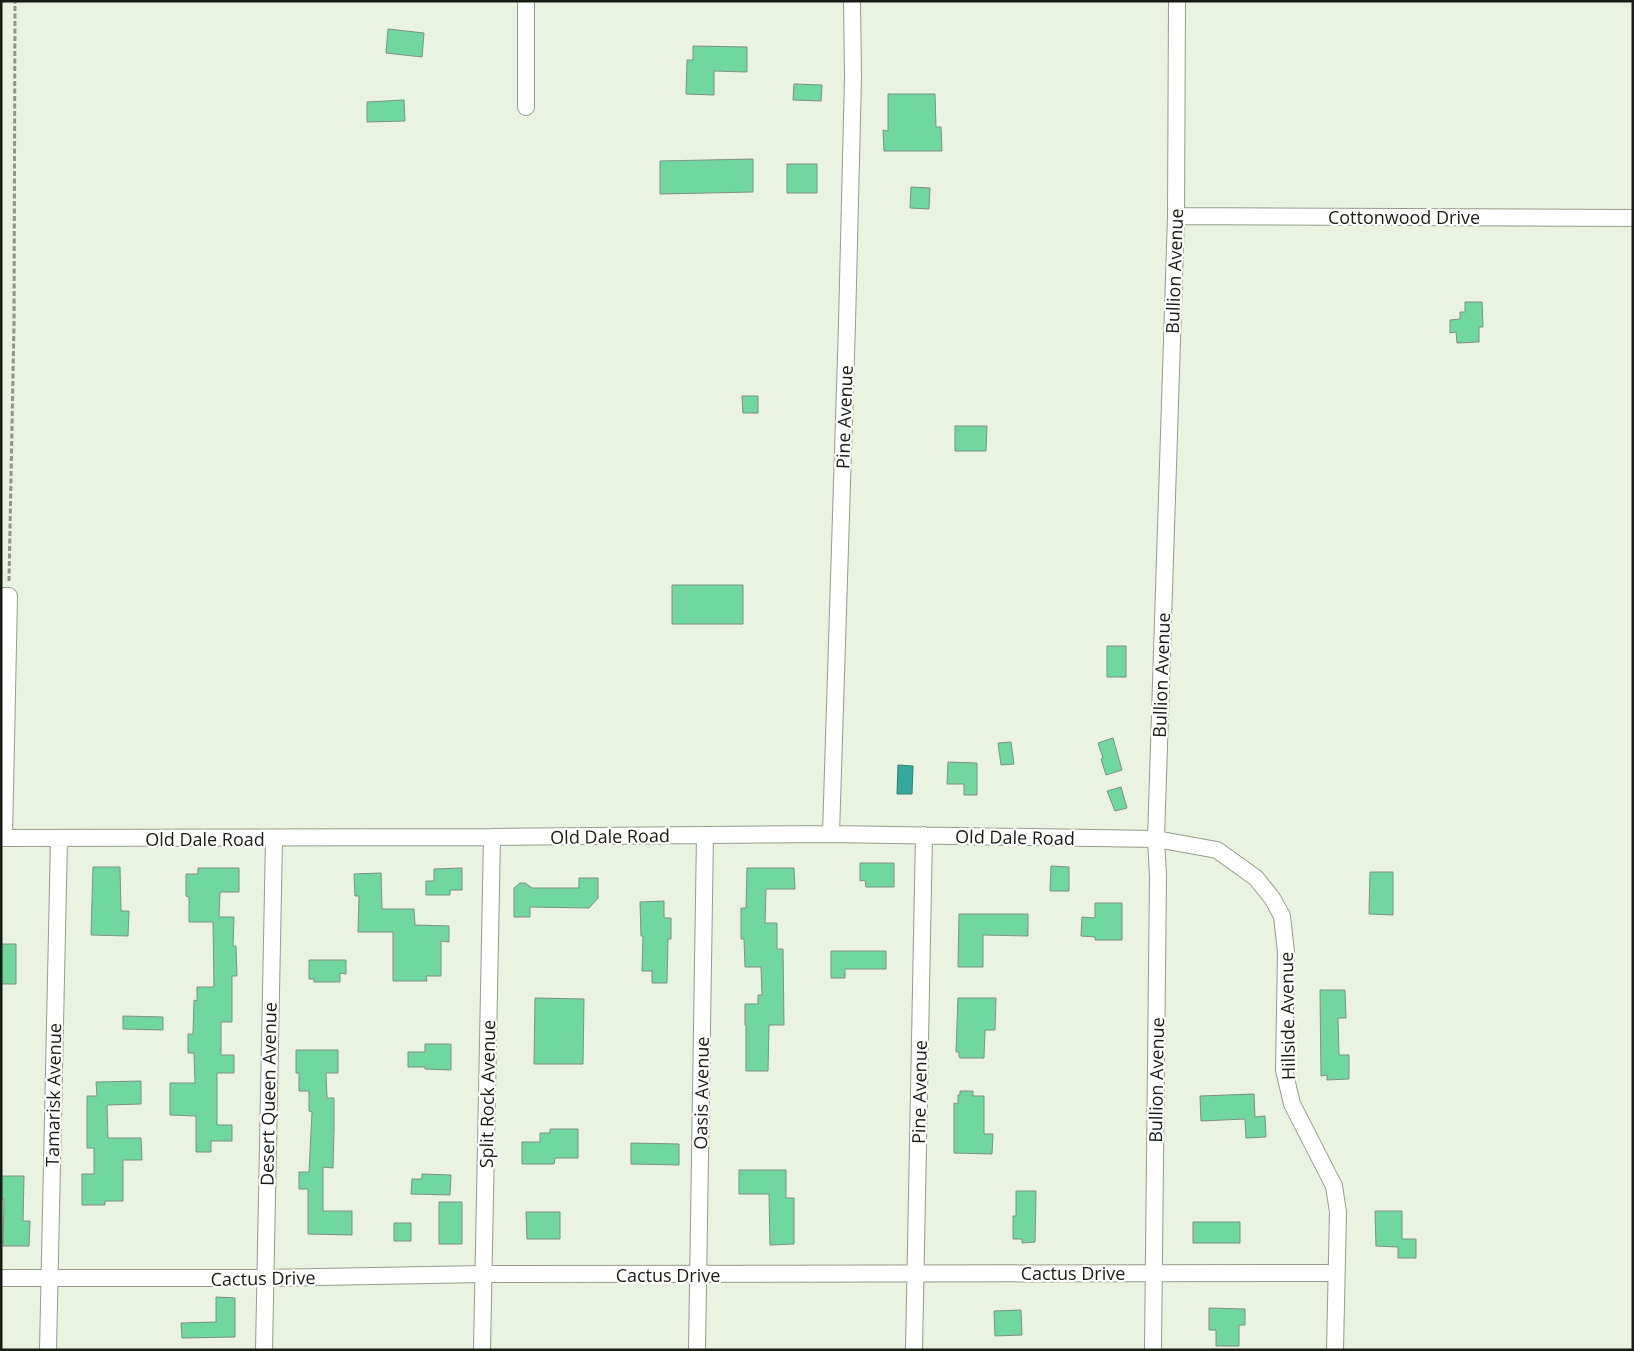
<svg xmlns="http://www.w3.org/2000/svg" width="1634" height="1351" font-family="'Open Sans',sans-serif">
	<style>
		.water { fill: #35a99d; stroke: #2d7f74 }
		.building { fill: #70d89e; stroke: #7d9084 }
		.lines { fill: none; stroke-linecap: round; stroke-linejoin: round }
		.minor-casing { stroke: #939d8a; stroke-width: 18 }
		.path { stroke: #8f9688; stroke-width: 3; stroke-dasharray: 5 2.5; stroke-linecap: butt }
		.minor { stroke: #fff; stroke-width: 16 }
		.labels { text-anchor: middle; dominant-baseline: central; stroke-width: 4.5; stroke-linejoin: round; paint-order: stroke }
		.street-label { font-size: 18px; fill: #191c15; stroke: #fff }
	</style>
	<rect width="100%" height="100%" fill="#e9f3df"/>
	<path class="water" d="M898 765 913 766 912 794H897Z"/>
	<path class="building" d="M388 29 424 33 422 57 386 53Z
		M693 46 747 47V72L714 71V95L686 94 687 60H693Z
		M794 84 822 85 821 101 793 100Z
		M888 94H935L936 127H941L942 151H884L883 130 888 131Z
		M404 100 405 121 367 122V102Z
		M753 159V192L660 194V161Z
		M787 164H817V193H787Z
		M911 187 930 188 929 209 910 208Z
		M1465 302H1482L1483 327H1479V342L1457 343 1456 332 1450 333V320L1460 319V312H1465Z
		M742 396H758V413H743Z
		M955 426H987L986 451H955Z
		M672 585H743V624H672Z
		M1107 646H1126V677H1107Z
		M1113 738 1122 770 1106 775 1101 759 1103 758 1098 743Z
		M1011 742 1014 764 1001 765 998 743Z
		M948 762 977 763V795H964V784H947Z
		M1121 787 1127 808 1115 811 1107 791Z
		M860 863H894V887H866L865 880 860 881Z
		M1051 866 1069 867V891H1050Z
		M93 867H120L121 911H129L128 936 91 935Z
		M198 868H239V892H220L219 917H234L233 946H236L237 976H232V1022H221V1055H234V1073H217V1125H232V1141H211V1152H196V1116L170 1115V1083H195L194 1053H188V1034H193L194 1000 197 1001V987H214L213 922H189V897L186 896V874H198Z
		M462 868V890H450V895H426V881H434V869Z
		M747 868H794L795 889H766L765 923H777V949H783L784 1025H769L768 1071H746V1025H745V1004H758V995H762L761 967H745L744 939H741V908H746Z
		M1370 872H1393V915L1369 914Z
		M381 873 382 909H414L415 925 449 926V942L441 941V976H426L427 981H393V932H358L359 896H355L354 874Z
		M579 878H598V898L589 908 530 907V917H514V888L520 883H525L532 888H579Z
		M664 901V918H671V939H668L667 983H652V971H642L643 936H641L640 902Z
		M1095 903H1122V940H1095V937L1081 936 1082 917 1095 918Z
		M959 914H1028V936L983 935V967H958Z
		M1 944H16V984H1Z
		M831 951H886V969H845V978H831Z
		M309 960H346V974L340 973V982H314V979H309Z
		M1320 990H1345L1346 1018H1338L1339 1055H1349V1079L1327 1080V1075L1321 1076Z
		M535 998 584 999 583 1064H534Z
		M958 998H996L995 1030H985L984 1058H961L959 1057V1052H956Z
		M123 1016 163 1017V1030L123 1029Z
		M425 1044H451V1070L425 1069V1067H408V1052H425Z
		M296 1050H338V1073H326L327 1098H334V1129L333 1168 323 1167V1211H352V1235L308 1234V1189H299V1172H309L312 1112 309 1111V1091H299V1073H296Z
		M141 1081V1104L107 1105 108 1138H141L142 1160H123V1201H105V1205H82V1174H94V1148H87V1096H97L96 1082Z
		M960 1091H973V1096H984V1134H993L992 1154 954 1153V1103L958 1104V1095H960Z
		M1254 1094 1255 1117 1265 1116 1266 1137 1246 1138 1245 1119 1201 1121 1200 1096Z
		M550 1129H578V1158H555L554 1164H522V1142H540V1133H550Z
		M631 1143 679 1144V1165L631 1164Z
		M739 1170H786V1198H794V1244L770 1245 769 1194H739Z
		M422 1174 451 1175 450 1195 411 1194 412 1179H422Z
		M1 1176H24L23 1221H30L29 1246H3L4 1199H1Z
		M1016 1191H1036L1035 1242 1022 1243V1239H1013V1216H1016Z
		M439 1202H462V1244H439Z
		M1375 1211H1402V1239H1416V1258H1398V1247L1376 1246Z
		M526 1212H560V1239H527Z
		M1193 1222H1240V1243H1193Z
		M394 1223H411V1241H394Z
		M216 1297 235 1298V1337L182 1338 181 1323 216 1322Z
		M1209 1308 1245 1309V1325H1239V1346H1216V1330H1209Z
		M1021 1310 1022 1335 995 1336 994 1311Z"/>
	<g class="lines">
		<defs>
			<path id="minor" d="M526 107V1
				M1176 216 1633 218
				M1 596H9L4 838
				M831 834 847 324 853 77 852 1
				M1 838 492 837 831 834 1156 839 1217 850 1256 878 1272 898 1282 916 1286 952 1284 1070 1292 1104 1334 1186 1338 1212 1335 1350
				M1 1278H264L484 1274 1336 1273
				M48 1350 59 839
				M264 1350 274 839
				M482 1350 492 837
				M697 1350 705 835
				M914 1350 924 835
				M1153 1350 1158 876 1156 839 1176 216 1177 1"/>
		</defs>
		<use href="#minor" class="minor-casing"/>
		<path class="path" d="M9 581 14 324 15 1"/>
		<use href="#minor" class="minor"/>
	</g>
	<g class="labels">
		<g class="street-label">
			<text x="1404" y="217">Cottonwood Drive</text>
			<text transform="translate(1174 271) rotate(-88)">Bullion Avenue</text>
			<text transform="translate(844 417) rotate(-88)">Pine Avenue</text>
			<text transform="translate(1161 675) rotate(-88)">Bullion Avenue</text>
			<text transform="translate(610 836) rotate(-1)">Old Dale Road</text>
			<text transform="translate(1015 837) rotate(1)">Old Dale Road</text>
			<text x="205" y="839">Old Dale Road</text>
			<text transform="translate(1287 1016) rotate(-91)">Hillside Avenue</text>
			<text transform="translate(1156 1080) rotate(-89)">Bullion Avenue</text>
			<text transform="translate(919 1092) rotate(-89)">Pine Avenue</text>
			<text transform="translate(701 1093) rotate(-89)">Oasis Avenue</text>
			<text transform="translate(268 1094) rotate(-89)">Desert Queen Avenue</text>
			<text transform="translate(487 1094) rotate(-89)">Split Rock Avenue</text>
			<text transform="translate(53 1095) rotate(-89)">Tamarisk Avenue</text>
			<text x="1073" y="1273">Cactus Drive</text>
			<text x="668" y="1275">Cactus Drive</text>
			<text transform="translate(263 1278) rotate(-1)">Cactus Drive</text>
		</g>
	</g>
	<rect width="1634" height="1351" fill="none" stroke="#191c15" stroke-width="5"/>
</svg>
